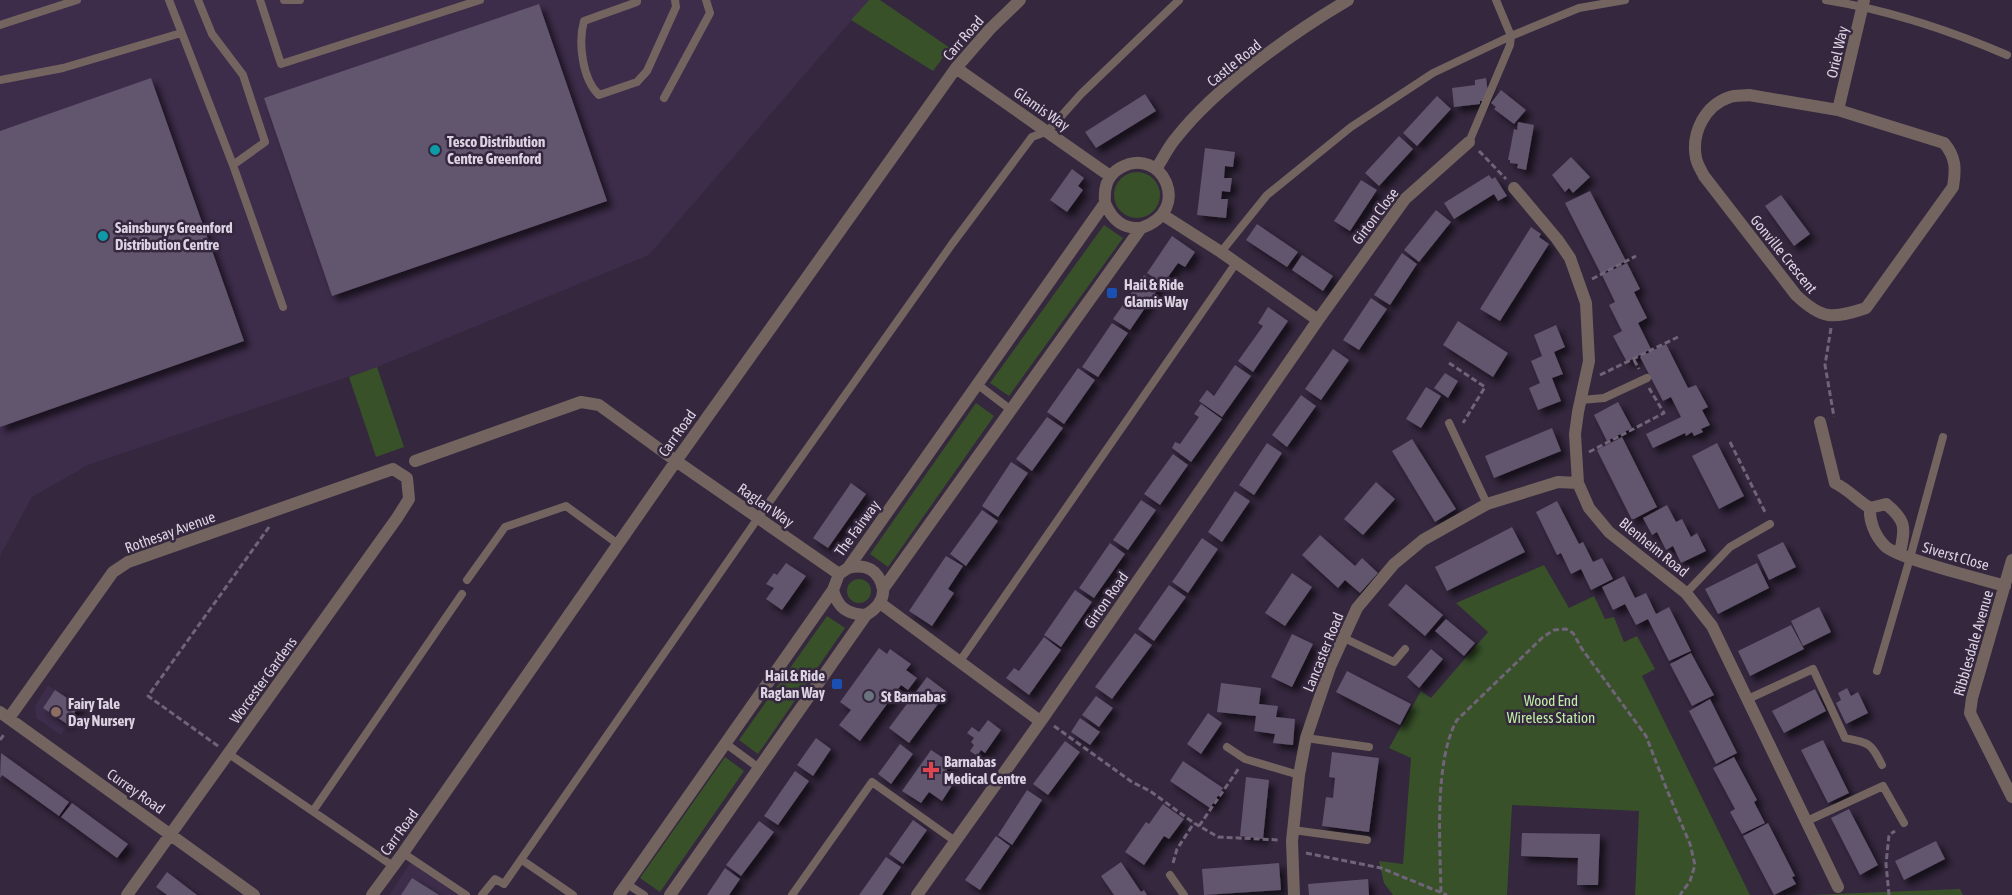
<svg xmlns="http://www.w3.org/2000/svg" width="2012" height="895" font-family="'Asap Condensed',sans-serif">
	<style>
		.built { fill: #3d2c4a }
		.green { fill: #385129 }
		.building { fill: #62546e; filter: url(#shadow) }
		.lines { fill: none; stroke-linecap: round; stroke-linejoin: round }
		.path { stroke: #706478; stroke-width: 3; stroke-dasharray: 6 3; stroke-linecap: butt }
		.service { stroke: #736460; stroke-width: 8 }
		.minor { stroke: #736460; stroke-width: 12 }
		.culture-dot { fill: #0f9aa8; stroke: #34273e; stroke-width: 2 }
		.transit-dot { fill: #1a4fb4; stroke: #34273e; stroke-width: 2 }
		.worship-dot { fill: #6b7280; stroke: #34273e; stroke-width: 2 }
		.education-dot { fill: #8d6e63; stroke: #34273e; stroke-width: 2 }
		.health-dot { fill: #e0444e; stroke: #34273e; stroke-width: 2 }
		.labels { text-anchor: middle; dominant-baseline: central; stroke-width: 5; stroke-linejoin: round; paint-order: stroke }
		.street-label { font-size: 15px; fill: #dbd2e2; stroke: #34273e }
		.poi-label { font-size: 15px; font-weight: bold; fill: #dbd2e2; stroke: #34273e; text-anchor: start }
		.park-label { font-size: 15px; fill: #bceda1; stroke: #34273e }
	</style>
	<defs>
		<filter id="shadow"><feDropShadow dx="5.5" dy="5.5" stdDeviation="3" flood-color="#0009"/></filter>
	</defs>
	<rect width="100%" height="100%" fill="#34273e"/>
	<path class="built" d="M0 0H869L649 255 377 367 88 465 32 497 0 556Z
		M48 685 80 706 61 735 36 718 35 706Z
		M411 862 457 895H389Z"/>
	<path class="green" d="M869 0H880L950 48 933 71 851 20Z
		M1114 195a23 23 0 1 1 46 0a23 23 0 1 1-46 0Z
		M1104 225 1123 238 1009 396 990 383Z
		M377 367 404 447 376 457 349 377Z
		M976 403 994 416 888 567 870 554Z
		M1544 565 1569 608 1594 596 1605 619 1614 617 1624 642 1637 636 1655 669 1642 676 1750 895H1635L1639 811 1512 805 1507 895H1393L1384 883 1379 861 1403 864 1411 758 1389 748 1421 691 1431 698 1488 632 1456 603Z
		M847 591a12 12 0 1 1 24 0a12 12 0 1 1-24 0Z
		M827 616 845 628 758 754 739 740Z
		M725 757 744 771 660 892 640 878Z
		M1960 889 1963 895H1809Z"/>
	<path class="building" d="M539 4 607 201 332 296 264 98Z
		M151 78 244 341 0 427V131Z
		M1486 78 1488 92 1484 101H1480V104L1454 107 1452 88 1475 85V80Z
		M1501 90 1526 110 1514 124 1494 109 1496 107 1491 103Z
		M1145 94 1156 111 1096 148 1085 132Z
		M1437 96 1451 109 1417 146 1403 133Z
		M1518 122 1534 125 1526 170 1517 168 1518 164 1510 163V160H1508L1514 129 1517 130Z
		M1399 136 1413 149 1379 186 1365 173Z
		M1205 148 1235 152 1233 167 1225 166 1224 178H1232L1230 192 1222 191 1221 199H1228L1226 218 1197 215Z
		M1571 157 1590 177 1573 193 1569 188 1565 192 1552 175Z
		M1072 169 1084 178 1078 186 1083 190 1067 212 1050 200Z
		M1489 175 1492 179 1495 177 1507 196 1498 201 1494 194 1454 219 1444 203Z
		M1361 180 1377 190 1350 231 1334 221Z
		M1590 191 1626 261 1601 274 1565 203Z
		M1781 195 1810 234 1794 246 1765 206Z
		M1436 210 1451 222 1419 262 1404 250Z
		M1257 224 1298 252 1287 267 1246 240Z
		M1531 227 1541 234 1539 237 1549 244 1500 321 1480 309Z
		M1172 236 1195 252 1185 267 1178 263 1163 284 1147 273Z
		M1402 253 1417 264 1390 305 1374 295Z
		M1302 255 1333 276 1323 291 1292 270Z
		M1627 263 1640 289 1634 292 1647 318 1638 323 1651 349 1627 362 1613 336 1622 331 1609 305 1615 302 1602 275Z
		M1144 275 1160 286 1130 330 1113 319Z
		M1371 298 1387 309 1359 350 1343 340Z
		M1268 307 1288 321 1253 372 1238 361 1263 326 1258 323Z
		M1458 321 1508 353 1493 377 1443 345Z
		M1112 323 1128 333 1098 377 1082 367Z
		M1556 325 1565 347 1554 352 1563 374 1552 378 1561 401 1538 410 1529 388 1540 383 1531 361 1542 356 1534 335Z
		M1666 344 1688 388 1696 385 1708 407 1702 410 1710 425 1701 429 1703 432 1694 436 1692 432 1686 436 1685 433 1653 448 1646 434 1681 417 1671 397 1663 401 1640 357Z
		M1333 349 1349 360 1321 400 1305 389Z
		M1235 365 1251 376 1222 417 1199 401 1207 390 1214 396Z
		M1078 368 1095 380 1064 424 1047 412Z
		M1445 373 1458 381 1448 398 1434 388Z
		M1426 387 1441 396 1421 428 1406 419Z
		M1301 395 1316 406 1287 447 1272 435Z
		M1618 402 1632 428 1607 441 1594 415Z
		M1201 404 1222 419 1191 462 1172 448 1175 442 1180 444 1199 417 1194 414Z
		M1047 417 1063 428 1032 471 1016 459Z
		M1552 428 1561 451 1494 478 1485 456Z
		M1622 437 1657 507 1632 520 1597 450Z
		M1412 439 1456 509 1435 522 1392 451Z
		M1267 443 1282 453 1254 495 1239 485Z
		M1717 443 1744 496 1719 509 1692 456Z
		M1173 454 1188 465 1160 505 1144 494Z
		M1011 462 1028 473 998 517 982 506Z
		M1376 482 1395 499 1363 535 1344 519Z
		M851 483 866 494 828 548 813 538Z
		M1235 491 1250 501 1222 542 1208 532Z
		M1141 500 1156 510 1128 550 1113 540Z
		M1557 501 1579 544 1583 542 1593 562 1602 558 1613 579 1591 590 1581 569 1571 574 1561 553 1557 555 1536 512Z
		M1667 505 1676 522 1682 519 1691 537 1697 533 1706 551 1681 563 1673 546 1666 550 1657 532 1652 535 1643 518Z
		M982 510 998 521 966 566 950 554Z
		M1512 527 1525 552 1447 591 1435 567Z
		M1320 535 1355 566 1362 558 1378 573 1360 593 1345 580 1338 588 1302 555Z
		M1202 538 1218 549 1188 593 1172 582Z
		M1783 542 1796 567 1769 580 1757 555Z
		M1110 543 1125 554 1094 598 1079 588Z
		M946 556 963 566 948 589 954 593 932 626 909 611Z
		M786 563 806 576 782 610 766 599 774 588 766 584 774 573 777 575Z
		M1757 563 1769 588 1718 614 1705 589Z
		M1292 573 1312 587 1285 626 1265 613Z
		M1624 576 1635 598 1646 593 1656 614 1669 607 1691 651 1669 661 1648 619 1636 625 1625 604 1613 610 1602 587Z
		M1406 584 1443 615 1425 636 1388 605Z
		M1169 585 1186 597 1154 641 1138 629Z
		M1075 590 1092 602 1061 647 1044 635Z
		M1819 607 1831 632 1803 646 1791 621Z
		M1446 619 1475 643 1464 656 1435 631Z
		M1791 625 1804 649 1750 676 1738 651Z
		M1135 633 1152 645 1112 699 1095 687Z
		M1292 634 1313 644 1292 687 1271 677Z
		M1044 637 1061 650 1029 695 1006 678 1014 668 1019 671Z
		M879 648 887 654 890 649 911 664 906 670 917 678 908 690 901 685 860 741 839 725 851 710 840 702Z
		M1431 649 1443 659 1419 688 1407 677Z
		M1691 653 1714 695 1692 706 1670 664Z
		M1347 671 1411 704 1400 725 1336 692Z
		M927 677 947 692 909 743 889 728Z
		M1221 683 1261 688 1259 704 1278 706 1276 717 1295 719 1293 745 1273 743 1275 734 1254 731 1256 716 1217 712Z
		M1847 688 1851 696 1858 692 1868 713 1846 724 1836 703 1841 700 1838 693Z
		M1815 689 1826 711 1784 733 1772 711Z
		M55 690 79 706 67 724 43 708Z
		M1096 696 1113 708 1099 727 1082 715Z
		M1710 699 1737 753 1716 764 1689 711Z
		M1208 713 1222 723 1201 754 1187 744Z
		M1080 718 1100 732 1090 745 1071 732Z
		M988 720 1001 730 985 753 981 750 977 756 970 751 974 745 971 742 974 738 967 733 972 727 979 732Z
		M816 738 831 749 813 776 797 765Z
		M1823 740 1849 793 1828 803 1801 750Z
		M1065 741 1080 752 1048 795 1033 784Z
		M900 744 913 754 891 784 878 774Z
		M931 750 951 763 942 777 953 784 942 801 929 792 921 803 902 791Z
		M1332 752 1379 758 1369 832 1322 826 1326 797 1333 798 1335 778 1329 777Z
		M1 753 69 802 59 816 2 775 0 778Z
		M1734 757 1757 800 1754 802 1765 823 1742 834 1730 812 1735 809 1713 768Z
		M1183 761 1223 788 1210 808 1170 781Z
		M795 771 809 781 778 825 764 816Z
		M1246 777 1269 780 1263 839 1240 836Z
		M1027 790 1042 800 1012 845 998 835Z
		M72 803 128 844 117 858 61 817Z
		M1163 804 1184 819 1169 839 1164 836 1144 865 1125 852 1146 822 1149 824Z
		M1849 809 1878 865 1860 875 1831 818Z
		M913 820 927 830 903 864 889 854Z
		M759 821 774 832 741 876 726 865Z
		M1768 823 1795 876 1792 877 1796 884 1774 895 1743 836Z
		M1522 833 1600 834 1598 885H1577L1578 858 1521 856Z
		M996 836 1010 846 980 890 965 880Z
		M1936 841 1945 859 1904 880 1895 861Z
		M886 857 901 867 882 895H859Z
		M1121 862 1141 892 1144 890 1147 895H1114L1101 876Z
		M1279 863 1281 890 1204 895 1202 869Z
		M725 868 740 879 729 895H707Z
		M167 872 197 895H167L156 887Z
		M412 878 439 895H401Z
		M1368 879 1369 895H1309L1308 884Z"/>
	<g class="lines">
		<path class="path" d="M1479 151 1506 179
			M1592 279 1636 256
			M1831 328 1825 365 1834 417
			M1634 360 1639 369
			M1449 363 1485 387 1463 423
			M1600 375 1678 337
			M1730 442 1766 514
			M1589 452 1664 413 1649 388
			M1054 726 1132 782 1150 791 1194 823 1218 837 1280 840
			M0 740 5 733
			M218 746 148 696 269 527
			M1199 826 1239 768
			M1306 853 1381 868 1447 895
			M1173 863 1177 849 1194 823
			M1441 892C1440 844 1434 760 1457 720L1543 637 1554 630 1566 629 1573 633 1582 649 1646 736 1667 790 1690 844 1695 865 1690 881 1680 895
			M1889 895 1886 864 1889 835 1895 831"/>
		<path class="service" d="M169 0 233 165 283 307
			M198 0 212 34 243 75 265 142 233 165
			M260 0 281 64 480 0
			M284 0H300
			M637 0V2L584 21C578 42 582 79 599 95L637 82 647 71 676 7 675 0
			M1826 0C1888 10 1949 30 2007 55
			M0 25 77 0
			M0 80 63 68 181 33
			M664 98 710 13 706 0
			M1469 142 1510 45 1511 36 1496 0
			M1221 252 1267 195 1351 127 1433 73 1511 36 1579 8 1625 0
			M977 384 1011 410
			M1581 400 1604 398 1647 378
			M1449 423 1487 504
			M467 580 505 527 566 506 618 544
			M1686 593 1730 547 1770 524
			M1344 638 1394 662 1405 649
			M960 661 1236 263
			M1877 671 1910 558 1943 437
			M1748 699 1813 669 1845 738C1870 743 1871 743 1882 765
			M1306 738 1369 747
			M725 743 759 768
			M1227 747 1245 759 1299 775
			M229 754 393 866
			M313 811 462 594
			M1807 821 1883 786 1904 823
			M1293 830 1367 840
			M403 853 466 895
			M522 860 573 895
			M1170 875 1184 895
			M627 884 644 895
			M482 895 495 879 504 884 758 518 952 244 1032 137 1048 131 1081 94 1179 0
			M792 895 872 782 955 841"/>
		<path class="minor" d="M956 68 1110 176
			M1749 95 1838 110 1944 143C1956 157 1956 169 1953 187L1866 308C1833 319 1822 320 1796 295L1704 176C1701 170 1697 164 1696 158 1691 133 1705 105 1730 97 1736 95 1743 96 1749 95Z
			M1838 110 1864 0
			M1156 169C1163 159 1168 147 1176 138 1216 87 1292 33 1348 0
			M1514 188 1557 239 1570 258 1586 303 1589 361 1578 412 1575 434 1578 483 1589 508 1609 532 1686 593 1712 626 1838 887
			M1105 203C1112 220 1123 229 1141 228
			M1163 215 1221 252 1318 320
			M1820 422 1835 483C1849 490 1857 500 1870 508
			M415 461 581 402 599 405 676 461 839 574
			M1900 553C1905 528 1907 521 1886 504L1870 508C1869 521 1875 536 1885 546 1898 559 1982 579 2005 586
			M2012 560 1972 698 1970 713 2012 797
			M848 568C866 563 879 570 883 589
			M833 590C838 608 847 614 866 615
			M880 603 1040 721
			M0 712 254 895
			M9 718 113 572 128 562 393 469 407 478 409 499 397 518 127 895
			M372 895 403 853 676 461 956 68 990 29 1020 0
			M619 895 833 590 839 574 848 568 1105 203C1104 189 1106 176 1120 168 1162 144 1194 211 1141 228L883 589C884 601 876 609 866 615L670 895
			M917 895 1043 718 1318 320 1405 199 1469 142
			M1294 895 1292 841 1299 775 1306 738 1330 667 1357 608 1394 564 1423 540 1487 504 1558 482 1578 483"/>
	</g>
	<g class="culture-dot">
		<circle cx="435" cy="150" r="6"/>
		<circle cx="103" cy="236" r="6"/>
	</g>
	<g class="transit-dot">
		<rect x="1106" y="287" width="12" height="12" rx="3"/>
		<rect x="831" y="678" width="12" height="12" rx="3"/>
	</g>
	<circle class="worship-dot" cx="869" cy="696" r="6"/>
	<circle class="education-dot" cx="56" cy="712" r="6"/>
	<path class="health-dot" d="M928 761h6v6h6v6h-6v6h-6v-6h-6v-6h6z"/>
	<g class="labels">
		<g class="street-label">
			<text transform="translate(963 38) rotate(-49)">Carr Road</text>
			<text transform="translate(1837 52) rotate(-77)">Oriel Way</text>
			<text transform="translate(1234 63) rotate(-39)">Castle Road</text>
			<text transform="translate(1042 109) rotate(35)">Glamis Way</text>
			<text transform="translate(1375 216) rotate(-53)">Girton Close</text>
			<text transform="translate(1784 254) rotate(51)">Gonville Crescent</text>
			<text transform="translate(677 433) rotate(-55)">Carr Road</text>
			<text transform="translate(766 505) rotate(35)">Raglan Way</text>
			<text transform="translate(857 528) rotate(-54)">The Fairway</text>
			<text transform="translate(170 532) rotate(-20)">Rothesay Avenue</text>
			<text transform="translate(1654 547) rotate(39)">Blenheim Road</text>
			<text transform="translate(1956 556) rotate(16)">Siverst Close</text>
			<text transform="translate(1106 600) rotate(-55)">Girton Road</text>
			<text transform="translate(1973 643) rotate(-74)">Ribblesdale Avenue</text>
			<text transform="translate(1323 652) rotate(-68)">Lancaster Road</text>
			<text transform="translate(263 680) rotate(-54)">Worcester Gardens</text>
			<text transform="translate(136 791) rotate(35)">Currey Road</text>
			<text transform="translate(399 832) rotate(-54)">Carr Road</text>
		</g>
		<g class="poi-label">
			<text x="447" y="141">Tesco Distribution<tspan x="447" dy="17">Centre Greenford</tspan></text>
			<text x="115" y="227">Sainsburys Greenford<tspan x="115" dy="17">Distribution Centre</tspan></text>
			<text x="1124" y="284">Hail &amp; Ride<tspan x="1124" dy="17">Glamis Way</tspan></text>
			<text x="825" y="675" text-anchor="end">Hail &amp; Ride<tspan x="825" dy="17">Raglan Way</tspan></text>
			<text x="881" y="696">St Barnabas</text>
			<text x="68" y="703">Fairy Tale<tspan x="68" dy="17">Day Nursery</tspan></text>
			<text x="944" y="761">Barnabas<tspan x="944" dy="17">Medical Centre</tspan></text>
		</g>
		<g class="park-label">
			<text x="1551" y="700">Wood End<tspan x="1551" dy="17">Wireless Station</tspan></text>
		</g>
	</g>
</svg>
